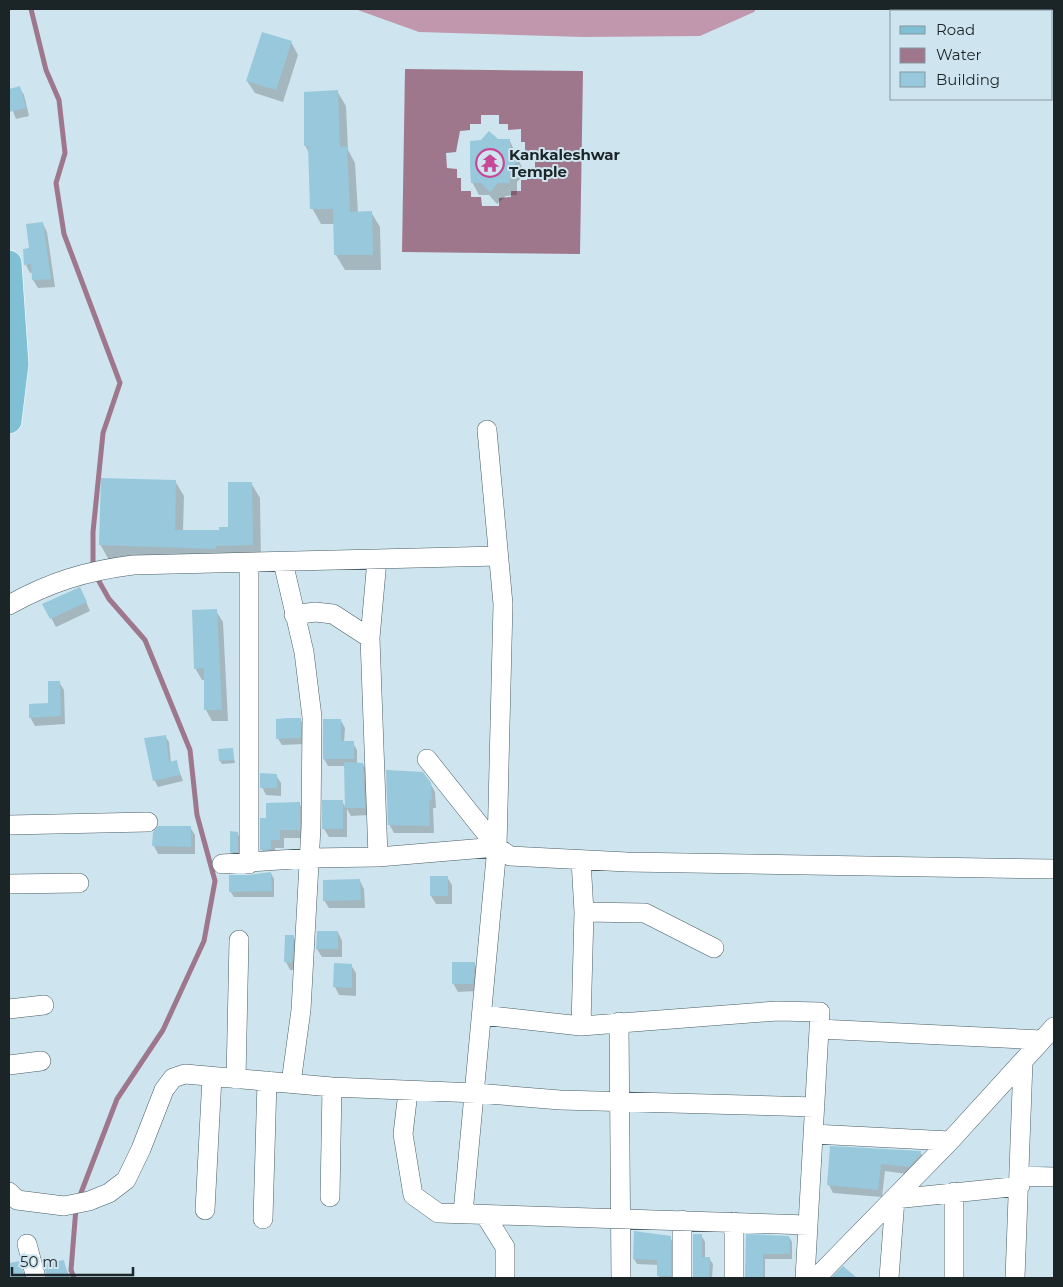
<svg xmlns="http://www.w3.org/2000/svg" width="1063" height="1287" font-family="Montserrat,sans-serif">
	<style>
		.forest { fill: #c097ac }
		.water { fill: #9f778c; fill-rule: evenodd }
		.shadow { fill: #0003 }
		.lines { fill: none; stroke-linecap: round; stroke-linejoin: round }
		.stream { stroke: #9f778c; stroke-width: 5 }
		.building { fill: #98c8db }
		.minor-casing { stroke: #495d65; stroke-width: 20 }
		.major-casing { stroke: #fff; stroke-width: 26 }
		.minor { stroke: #fff; stroke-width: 19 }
		.major { stroke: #7fc0d4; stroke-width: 25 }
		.labels { text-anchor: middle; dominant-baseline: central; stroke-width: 4; stroke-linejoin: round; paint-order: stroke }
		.poi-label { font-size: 15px; font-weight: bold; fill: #1b2427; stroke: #cee5ef; text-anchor: start }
	</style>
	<rect width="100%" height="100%" fill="#cee5ef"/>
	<path class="forest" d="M355 9H756L754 12 700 36 583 37 419 32Z"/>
	<path class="water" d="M405 69 583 71 580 254 402 252ZM481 115H499V124H508V130L521 129V142H525V151H535V170H527V180H521V191H511V197L499 198V206H482L481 197H471V191H461V178H457V169L447 168 446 153 456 152 460 131 470 130V124H481Z"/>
	<path class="shadow" d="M291 42 298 55 283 102 255 93 247 81Z
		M19 87 24 95 29 116 16 119 9 101V90Z
		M337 91 346 106 348 150 355 163 358 213 371 212 380 227 381 270H345L336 255 334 224H321L312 208 309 153 305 145Z
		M498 141H510L525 174 517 182V195L506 196 497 204 489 195H479L472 182Z
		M43 224 47 232 55 287 38 288 33 280V272L30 273 26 265 30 249Z
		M175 481 184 496 183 531H221L230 528 251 483 260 498 261 560H109L100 544Z
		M84 597 90 611 56 627 44 604Z
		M216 611 223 622 228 721H212L206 710 205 680H202L195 668Z
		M59 682 64 690 65 724 35 726 30 717 50 704Z
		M300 719 304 726V744L282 745 278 739Z
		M341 721 345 728 344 743H353L357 750V764H363L367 772 369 815 351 816 347 809V837H329L324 829 342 801 346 808V766H328L324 759Z
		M165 736 169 742 171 763 176 762 183 781 158 787 155 781 146 739Z
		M232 749 235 763 222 764 220 761Z
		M276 775 281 783V796L266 795 262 787Z
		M430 783 435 792 436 808H433L434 833H394L389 824Z
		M299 803 304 811V838H284V848H275V857L266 858 262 850 267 819Z
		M190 827 195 835V854H158L154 846V832Z
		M237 833 242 841V860H236L231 852Z
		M271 873 274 879V897H234L230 891Z
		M447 877 452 885V904H436L431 896Z
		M360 881 364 889 365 908H329L324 900Z
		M338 932 342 941V957H322L317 949 318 933Z
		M293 936 298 944 296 970H290L286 962Z
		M474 963 479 971 477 991 458 992 453 983Z
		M335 965H351L356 973V996L339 995 335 987Z
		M831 1147 920 1152 925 1160 914 1175 885 1171 882 1197 833 1193 829 1185Z
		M635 1232 670 1237 673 1243V1278H659V1265L637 1264 634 1259Z
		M701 1235 705 1242V1258H709L713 1264 712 1278H696L694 1276Z
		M748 1236 789 1237 792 1242V1259H765V1278H747Z
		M63 1261 70 1278H47L45 1265Z
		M19 1262 26 1278H9V1264Z"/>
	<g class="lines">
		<path class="stream" d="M31 9 46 70 59 100 65 153 56 183 64 234 120 383 103 433 93 532V568
			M79 1198 117 1099 163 1030 204 941 215 881 197 815 190 750 145 640 109 599 96 576
			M74 1278 71 1270 76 1208"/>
	</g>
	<path class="building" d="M262 32 292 41 276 90 246 81Z
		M20 86 26 108 9 112V89Z
		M338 90 340 147 347 146 350 212 372 211 373 255H334L333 209H310L308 146H304V92Z
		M489 131 498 139H510V153L518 161 510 169V183H498L490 192 481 183H471L470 166V141L481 140Z
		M43 222 51 279 32 280 31 264 24 265 23 249 29 248 26 224Z
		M101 478 176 480 175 530H219V527H228V482H252L253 545 216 546V549L99 545Z
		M80 587 87 602 50 619 42 604Z
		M217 609 222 710H204V668L194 669 192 610Z
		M48 681H60L61 716 29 718V704L48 703Z
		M288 718H301V738L276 739V719Z
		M323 719H341V741H354V759H323Z
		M166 735 169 762 177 760 180 775 153 781 144 738Z
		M233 748 234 760 219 761 218 749Z
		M344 762 363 763 365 808H345Z
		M386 770 423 772 431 783 432 800 429 801 430 826 388 825Z
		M260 773 277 774V788H260Z
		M322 800H343V829H322Z
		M300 802V830H280V840H271V849L260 850V818H266V803Z
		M158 826H191V847L152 846 153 832Z
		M230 831 238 832V852H230Z
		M271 872 272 891 229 892V875H249Z
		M430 876H448V896H430Z
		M360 879 361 900 323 901V880Z
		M317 931H338V949H316Z
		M285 935H294L292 963 284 962Z
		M452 962H475L473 984H452Z
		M334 963 352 964V988L333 987Z
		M830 1146 921 1151 920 1155 909 1167 881 1164 878 1190 827 1185Z
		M634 1231 671 1236V1276H657V1260L633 1259Z
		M693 1234H702V1257H710L709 1277H693Z
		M746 1234 789 1236 790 1254H763V1277H745Z
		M64 1260 68 1278H47L44 1264Z
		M20 1261 24 1278H9V1263Z
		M843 1266 857 1278H831Z"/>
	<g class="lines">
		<defs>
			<path id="minor" d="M283 562 304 652 312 717 311 827 301 1010 291 1083
				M249 563V864
				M9 605C50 582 86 571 133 565L498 556
				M294 615 315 612 333 614 370 638 378 857
				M370 638 377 560
				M427 759 497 847 510 856 627 862 1054 869
				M9 825 148 822
				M581 860 584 912 581 1026 777 1011 820 1012 805 1278
				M222 864 309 858 378 857 497 847
				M9 884 79 883
				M584 912 645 913 714 948
				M9 1009 44 1005
				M482 1015 581 1026
				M619 1022 621 1278
				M819 1029 1042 1040
				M9 1065 41 1061
				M236 1079 239 940
				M408 1092 403 1134 413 1195 438 1213 808 1225
				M813 1134 950 1141
				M1020 1176 1054 1177
				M9 1192 17 1200 64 1206 89 1201 109 1193 126 1180 141 1149 164 1090 173 1078 185 1074 332 1087 476 1093 560 1100 815 1107
				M330 1197 332 1087
				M205 1210 212 1077
				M463 1213 497 847 503 604 487 430
				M485 1215 505 1247V1278
				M263 1219 267 1081
				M27 1244 36 1278
				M682 1278V1220
				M734 1278V1222
				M816 1278 950 1141 1054 1027
				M889 1278 895 1199 1020 1186
				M954 1278V1192
				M1015 1278 1023 1062"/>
			<path id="major" d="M9 263 16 364 9 421"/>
		</defs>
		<use href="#minor" class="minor-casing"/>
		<use href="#major" class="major-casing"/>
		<use href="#minor" class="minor"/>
		<use href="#major" class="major"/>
	</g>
	<defs>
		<symbol id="temple-ring" viewBox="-11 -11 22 22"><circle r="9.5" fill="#cee5ef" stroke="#c64896" stroke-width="1.5"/><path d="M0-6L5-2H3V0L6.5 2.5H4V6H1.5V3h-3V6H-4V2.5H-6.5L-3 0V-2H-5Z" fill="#c64896"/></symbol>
	</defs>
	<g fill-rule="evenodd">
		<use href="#temple-ring" x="474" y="147" width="32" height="32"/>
	</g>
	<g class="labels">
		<g class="poi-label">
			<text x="509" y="154">Kankaleshwar<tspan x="509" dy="17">Temple</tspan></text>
		</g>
	</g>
	<rect width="1063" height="1287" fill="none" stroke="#1b2427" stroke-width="20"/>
	<rect x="890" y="10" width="162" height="90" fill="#cee5ef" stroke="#86989f"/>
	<rect x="900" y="26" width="25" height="8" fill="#7fc0d4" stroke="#86989f"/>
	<text x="936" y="35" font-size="15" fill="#1b2427">Road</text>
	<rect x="900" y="48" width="25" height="15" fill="#9f778c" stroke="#86989f"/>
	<text x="936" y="60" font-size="15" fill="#1b2427">Water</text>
	<rect x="900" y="72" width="25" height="15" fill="#98c8db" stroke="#86989f"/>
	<text x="936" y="85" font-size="15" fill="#1b2427">Building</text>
	<path d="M12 1267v8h121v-8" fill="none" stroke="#1b2427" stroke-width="2.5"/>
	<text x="20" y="1267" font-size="15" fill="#1b2427" stroke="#cee5ef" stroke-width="4" paint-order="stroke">50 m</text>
</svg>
